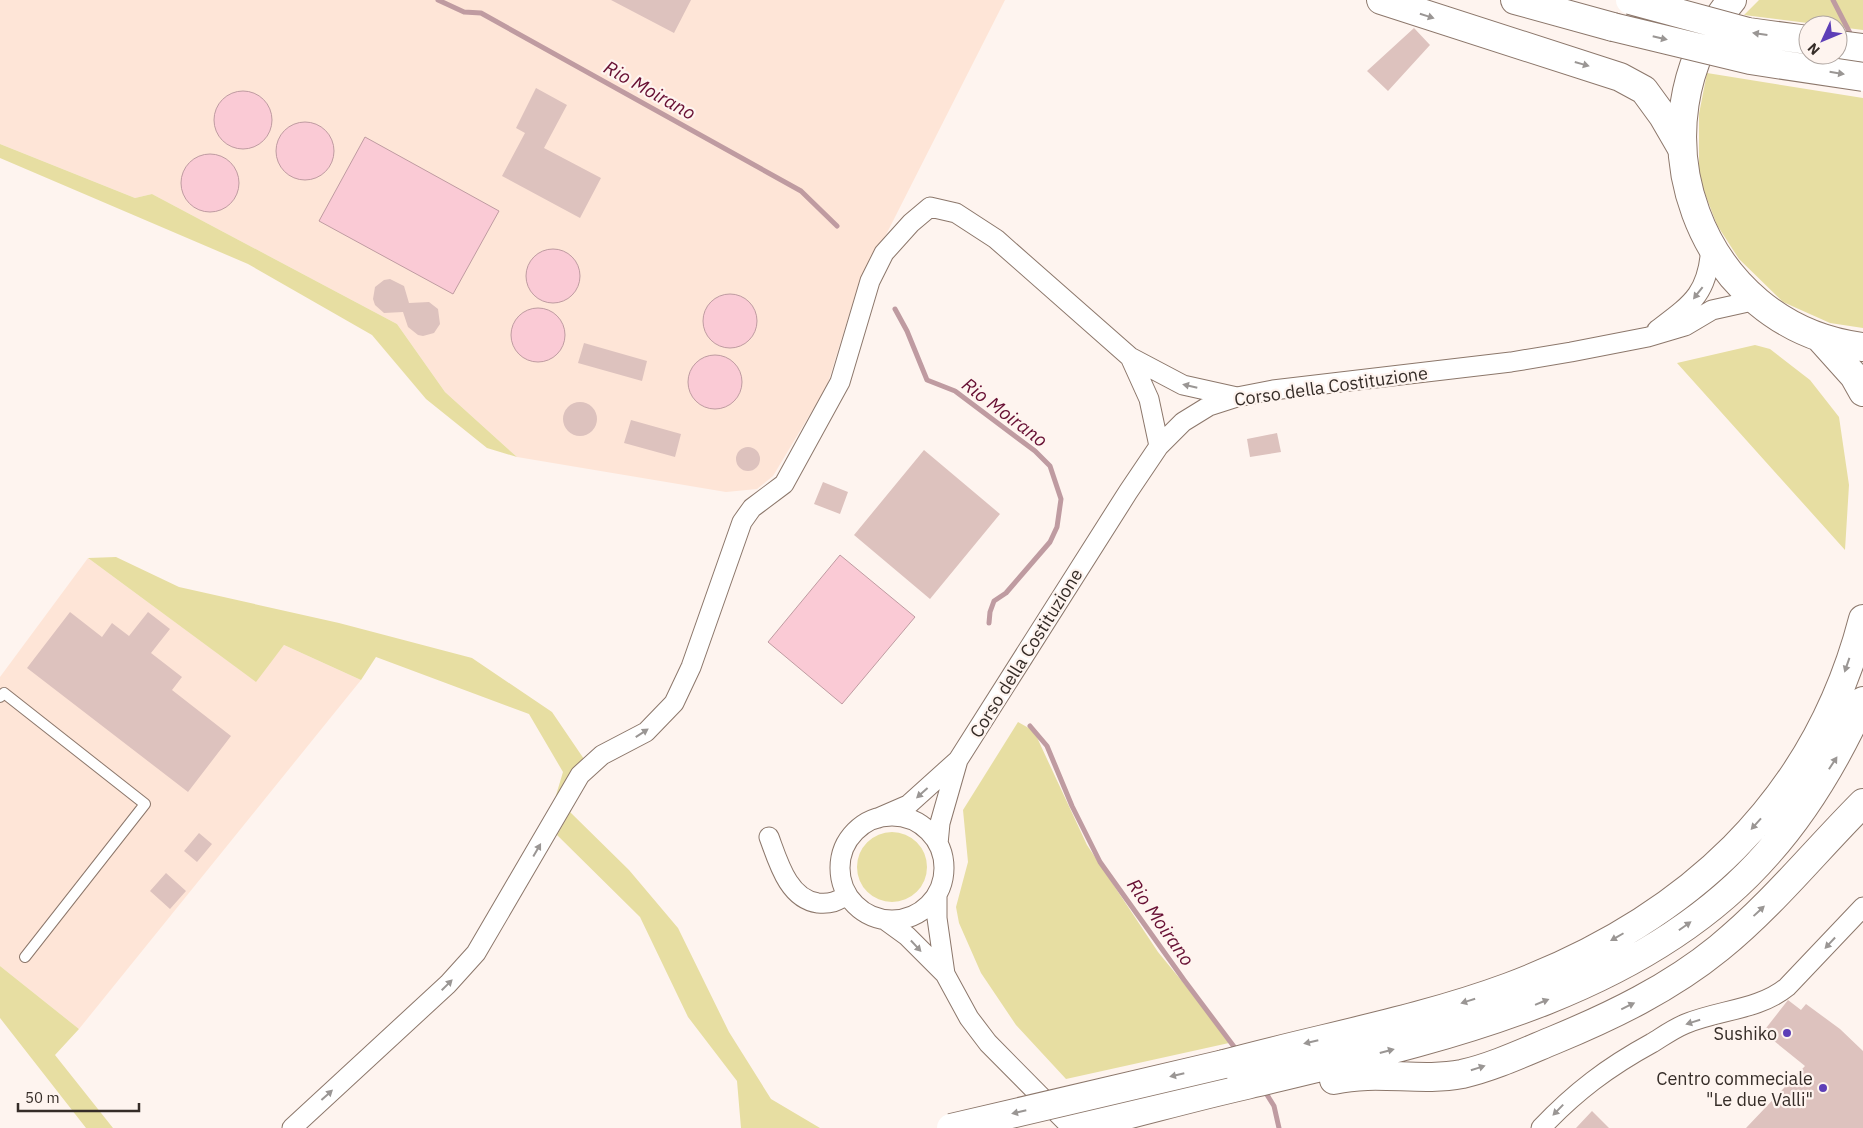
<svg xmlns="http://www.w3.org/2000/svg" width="1863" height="1128" font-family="'IBM Plex Sans',sans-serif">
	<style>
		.built { fill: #fee5d7 }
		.green { fill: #e7dea2 }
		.water { fill: #facad5; stroke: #bf9ba1 }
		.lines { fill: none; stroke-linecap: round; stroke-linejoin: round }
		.stream { stroke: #bf9ba1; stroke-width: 5 }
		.building { fill: #ddc2be }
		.service-casing { stroke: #8c776b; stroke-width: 12 }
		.minor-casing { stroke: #8c776b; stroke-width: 21 }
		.primary-casing { stroke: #8c776b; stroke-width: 30 }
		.trunk-casing { stroke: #8c776b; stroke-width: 30 }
		.service { stroke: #fff; stroke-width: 10 }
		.minor { stroke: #fff; stroke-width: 19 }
		.primary { stroke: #fff; stroke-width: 28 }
		.trunk { stroke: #fff; stroke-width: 28 }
		.primary-bridge-casing { stroke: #8c776b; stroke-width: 30; stroke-linecap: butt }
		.trunk-bridge-casing { stroke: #8c776b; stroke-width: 30; stroke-linecap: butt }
		.primary-bridge { stroke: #fff; stroke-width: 28 }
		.trunk-bridge { stroke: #fff; stroke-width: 28 }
		.oneway { fill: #9a9694 }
		.poi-dot { fill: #5d3eb7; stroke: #fef4ef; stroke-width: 2 }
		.labels { text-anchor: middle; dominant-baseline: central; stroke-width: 4.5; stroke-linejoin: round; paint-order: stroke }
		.street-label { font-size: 18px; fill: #362d28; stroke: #fef4ef }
		.poi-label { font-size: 18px; fill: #362d28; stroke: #fef4ef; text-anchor: end }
		.water-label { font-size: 19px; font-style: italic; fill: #670f33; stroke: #fef4ef }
	</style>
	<rect width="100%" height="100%" fill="#fef4ef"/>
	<path class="built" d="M0 0H1005L855 296 827 386 773 476 757 489 726 492 517 457 445 392 397 324 152 194 135 198 0 144Z
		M88 558 255 681 284 645 361 680 79 1029 0 966V677Z"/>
	<path class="green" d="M1759 0H1863V30L1744 15Z
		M1707 73 1863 98V328L1830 323 1783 302 1739 259 1717 225 1699 178V114Z
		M0 144 135 198 152 194 397 324 445 392 517 457 487 448 426 399 372 335 248 264 0 158Z
		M1755 345 1770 349 1810 380 1839 417 1849 485 1845 550 1677 363Z
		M116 557 179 587 339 623 472 658 552 712 586 762 551 812 563 772 529 714 376 657 361 680 284 645 256 682 88 558Z
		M1018 722 1034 731 1087 845 1158 952 1222 1030 1229 1043 1066 1079 1016 1025 981 973 959 923 956 907 968 862 963 810Z
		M570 812 629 870 678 928 729 1032 771 1099 820 1128H741L737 1081 688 1017 640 917 557 835Z
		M857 867a35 35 0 1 1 70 0a35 35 0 1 1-70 0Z
		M0 966 79 1029 55 1055 113 1128H86L0 1018Z"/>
	<path class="water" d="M214 120a29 29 0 1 1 58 0a29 29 0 1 1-58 0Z
		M276 151a29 29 0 1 1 58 0a29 29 0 1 1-58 0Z
		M365 137 499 211 453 294 319 221Z
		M181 183a29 29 0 1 1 58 0a29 29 0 1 1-58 0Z
		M526 276a27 27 0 1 1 54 0a27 27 0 1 1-54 0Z
		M703 321a27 27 0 1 1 54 0a27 27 0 1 1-54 0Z
		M511 335a27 27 0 1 1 54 0a27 27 0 1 1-54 0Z
		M688 382a27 27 0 1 1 54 0a27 27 0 1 1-54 0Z
		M840 555 915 617 842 704 768 642Z"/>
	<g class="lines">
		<path class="stream" d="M438 0 464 12 481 13 801 191 837 226
			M1833 0 1852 37
			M895 309 907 331 927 380 955 391 1035 451 1050 466 1061 499 1057 527 1050 542 1006 593 994 601 990 612 989 623
			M1030 726 1047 746 1072 806 1100 862 1184 980 1238 1052
			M1264 1090 1274 1106 1279 1128"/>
	</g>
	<path class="building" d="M611 0H691L674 33Z
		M1414 28 1430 45 1388 91 1367 71Z
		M536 88 567 105 544 148 601 178 580 218 502 176 525 133 516 128Z
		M390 279 404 286 409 303 429 302 438 309 440 324 434 333 423 336 418 335 408 327 403 312 384 313 375 305 373 299 375 287 384 280Z
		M584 343 647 361 642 381 578 363Z
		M563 419a17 17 0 1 1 34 0a17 17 0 1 1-34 0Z
		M631 420 681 434 675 457 624 443Z
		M1277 433 1281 452 1250 457 1247 439Z
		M736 459a12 12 0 1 1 24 0a12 12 0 1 1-24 0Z
		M924 450 1000 514 930 599 854 535Z
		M823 482 848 492 840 514 814 504Z
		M70 612 102 637 112 623 129 636 148 612 170 629 151 653 182 677 172 690 231 736 188 792 27 668Z
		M199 833 212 844 197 862 184 851Z
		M166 873 186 891 170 909 150 891Z
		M1788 1000 1801 1010 1806 1004 1840 1029 1863 1051V1128H1746L1805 1066 1763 1032Z
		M1592 1111 1609 1128H1576Z"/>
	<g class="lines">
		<defs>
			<path id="service" d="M0 697 4 693 145 804 25 957"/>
			<path id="minor" d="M1657 330C1693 303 1708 293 1711 247
				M1130 357 1149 399 1159 446
				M840 868a52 52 0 1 1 104 0a52 52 0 1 1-104 0Z
				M878 818 908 805 958 760 1128 492 1159 446 1183 422 1209 406 1237 397 1273 390 1511 362 1571 352 1648 337 1685 326 1712 310 1757 300
				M769 837C778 861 788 899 818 903 830 904 838 902 847 894
				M938 844 940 823 958 760
				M937 894V918L945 974
				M885 920 907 936 945 974 969 1018 988 1043 1072 1128
				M292 1128 448 984 476 953 580 775 602 755 646 732 674 703 691 667 742 522 752 508 784 484 840 382 870 281 884 253 911 223 930 207 956 213 996 239 1130 357 1183 385 1237 397
				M1541 1128C1575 1092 1608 1067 1652 1043 1662 1037 1673 1029 1685 1024 1718 1010 1759 1010 1787 987L1863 907"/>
			<path id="primary" d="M1732 0C1626 125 1698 327 1863 347
				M1819 337 1854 376 1863 392
				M1224 1064C1319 1038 1417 1021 1509 987 1685 921 1815 804 1863 619
				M1334 1080C1376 1070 1420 1082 1462 1074 1493 1067 1525 1052 1554 1040 1612 1016 1670 988 1719 948 1772 905 1815 851 1863 803
				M1073 1128C1130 1115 1185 1099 1242 1086 1424 1042 1639 1001 1768 853 1808 808 1838 756 1863 701"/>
			<path id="trunk" d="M1381 0 1620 77 1644 90 1663 116 1681 147
				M1515 0 1613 27
				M1838 45 1863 48"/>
		</defs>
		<use href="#service" class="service-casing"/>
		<use href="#minor" class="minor-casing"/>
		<use href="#primary" class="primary-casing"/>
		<use href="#trunk" class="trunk-casing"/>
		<use href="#service" class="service"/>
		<use href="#minor" class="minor"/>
		<use href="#primary" class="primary"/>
		<use href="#trunk" class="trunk"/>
		<defs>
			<path id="primary-bridge" d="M951 1128 1224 1064"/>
			<path id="trunk-bridge" d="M1630 0 1748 32 1808 40
				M1613 27 1750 60 1863 77"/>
		</defs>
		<use href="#primary-bridge" class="primary-bridge-casing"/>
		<use href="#trunk-bridge" class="trunk-bridge-casing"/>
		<use href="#primary-bridge" class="primary-bridge"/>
		<use href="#trunk-bridge" class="trunk-bridge"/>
	</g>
	<defs><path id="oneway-solid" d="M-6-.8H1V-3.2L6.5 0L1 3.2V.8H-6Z" transform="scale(1.25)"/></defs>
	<g class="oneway">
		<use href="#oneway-solid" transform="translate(1427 16) rotate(18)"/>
		<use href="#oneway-solid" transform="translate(1760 34) rotate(-172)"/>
		<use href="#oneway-solid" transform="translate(1660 38) rotate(13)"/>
		<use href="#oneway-solid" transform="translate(1582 64) rotate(16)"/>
		<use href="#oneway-solid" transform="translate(1837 73) rotate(9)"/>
		<use href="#oneway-solid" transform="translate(1698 293) rotate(128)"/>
		<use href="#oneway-solid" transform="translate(1190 386) rotate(-167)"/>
		<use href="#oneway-solid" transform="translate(1847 665) rotate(109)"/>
		<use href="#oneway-solid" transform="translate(642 733) rotate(-33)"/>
		<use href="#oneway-solid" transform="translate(1833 763) rotate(-57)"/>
		<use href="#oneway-solid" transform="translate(922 793) rotate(138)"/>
		<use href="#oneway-solid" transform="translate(1756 824) rotate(132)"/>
		<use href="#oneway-solid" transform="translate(537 850) rotate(-60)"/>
		<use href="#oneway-solid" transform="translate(1759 911) rotate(-43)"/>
		<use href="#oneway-solid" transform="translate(1685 926) rotate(-35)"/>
		<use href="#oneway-solid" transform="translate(1617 937) rotate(150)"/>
		<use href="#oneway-solid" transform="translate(1830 943) rotate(133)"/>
		<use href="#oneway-solid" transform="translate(916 946) rotate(47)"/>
		<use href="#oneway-solid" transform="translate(447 985) rotate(-45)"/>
		<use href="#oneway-solid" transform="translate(1468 1001) rotate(163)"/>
		<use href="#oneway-solid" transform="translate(1542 1002) rotate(-22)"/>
		<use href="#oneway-solid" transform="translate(1628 1006) rotate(-26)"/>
		<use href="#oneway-solid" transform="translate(1693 1022) rotate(163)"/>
		<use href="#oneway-solid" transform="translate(1311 1042) rotate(167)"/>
		<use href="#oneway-solid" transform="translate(1387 1051) rotate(-15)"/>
		<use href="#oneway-solid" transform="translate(1478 1068) rotate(-18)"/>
		<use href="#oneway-solid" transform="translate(1177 1075) rotate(167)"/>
		<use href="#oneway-solid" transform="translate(327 1095) rotate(-42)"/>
		<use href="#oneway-solid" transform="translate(1558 1110) rotate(134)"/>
		<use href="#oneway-solid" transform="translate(1019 1112) rotate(167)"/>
	</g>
	<g class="poi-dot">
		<circle cx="1787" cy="1033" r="5"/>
		<circle cx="1823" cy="1088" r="5"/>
	</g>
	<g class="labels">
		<g class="street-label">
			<text transform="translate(1331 386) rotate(-8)">Corso della Costituzione</text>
			<text transform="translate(1026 653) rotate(-58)">Corso della Costituzione</text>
		</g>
		<g class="poi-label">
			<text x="1777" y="1033">Sushiko</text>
			<text x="1813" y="1078">Centro commeciale<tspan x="1813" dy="21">"Le due Valli"</tspan></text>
		</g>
		<g class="water-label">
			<text transform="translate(650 90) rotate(29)">Rio Moirano</text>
			<text transform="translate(1005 412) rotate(37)">Rio Moirano</text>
			<text transform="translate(1161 922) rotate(55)">Rio Moirano</text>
		</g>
	</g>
	<g transform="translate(1823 40) rotate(226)"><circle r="24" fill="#fef4ef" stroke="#aea49f"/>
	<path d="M0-4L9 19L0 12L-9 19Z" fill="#5d3eb7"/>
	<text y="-8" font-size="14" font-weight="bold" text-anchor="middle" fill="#362d28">N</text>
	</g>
	<path d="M18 1103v8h121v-8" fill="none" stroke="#362d28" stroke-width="2.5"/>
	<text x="25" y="1103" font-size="15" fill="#362d28" stroke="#fef4ef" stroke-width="4" paint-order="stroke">50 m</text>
</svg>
